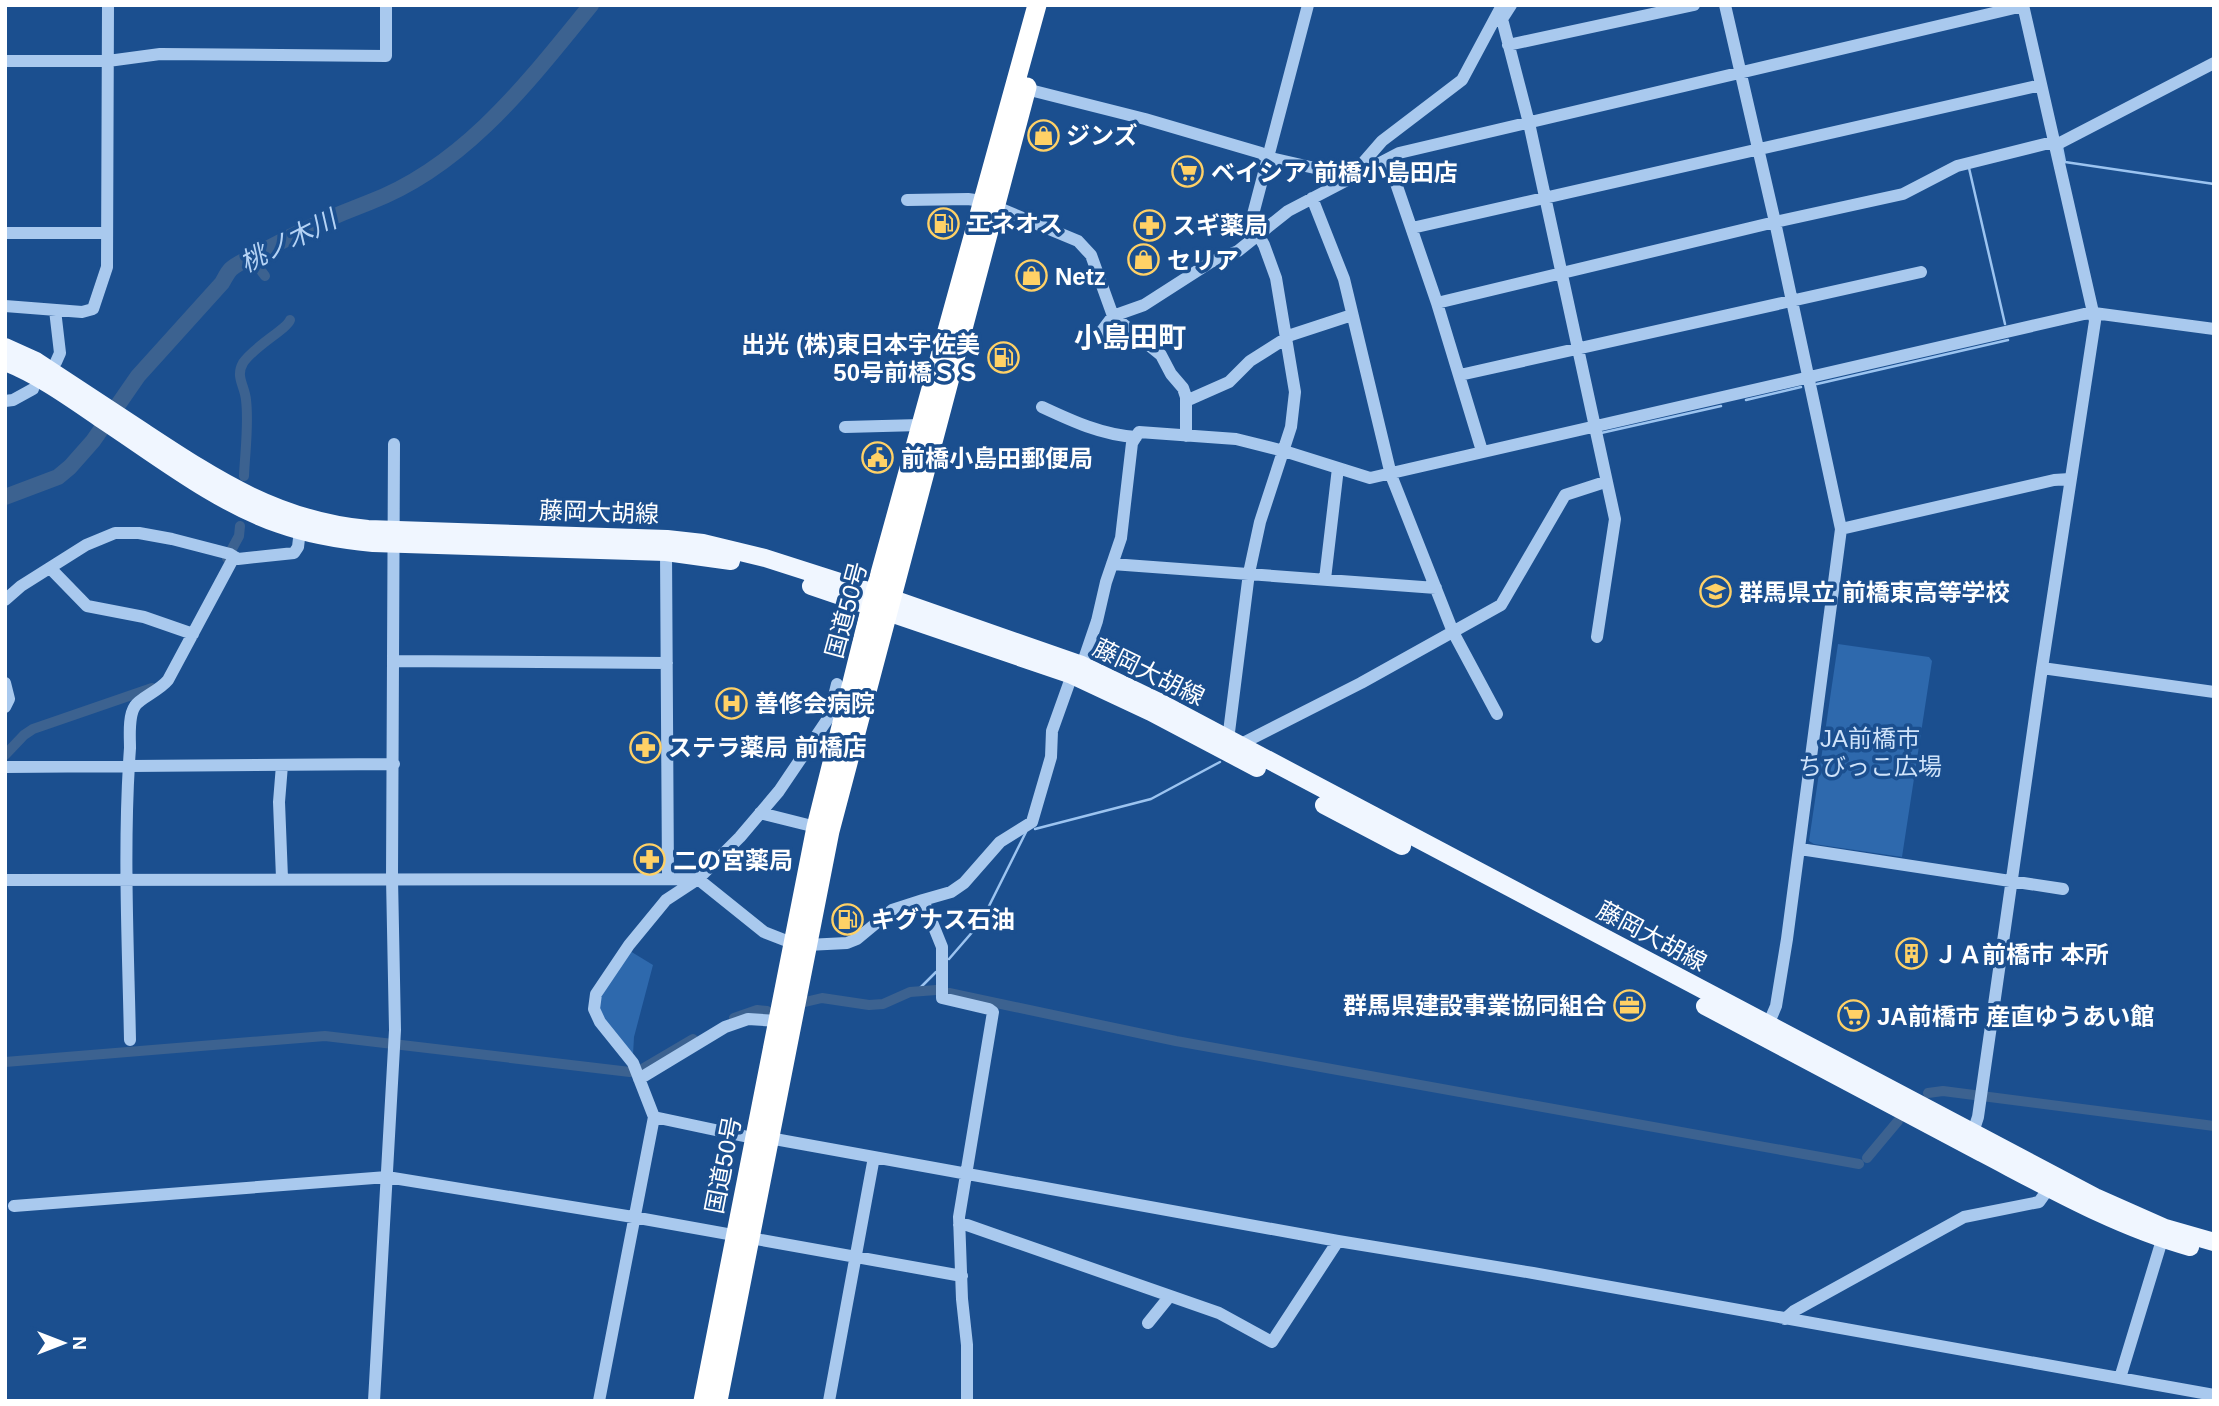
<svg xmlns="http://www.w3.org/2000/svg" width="2219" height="1406" font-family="Helvetica,'Noto Sans JP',sans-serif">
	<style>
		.green { fill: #2e69ad }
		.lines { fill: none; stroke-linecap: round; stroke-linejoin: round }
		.stream { stroke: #9cc4f0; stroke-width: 2.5 }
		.canal { stroke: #3c6290; stroke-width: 10 }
		.river { stroke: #3c6290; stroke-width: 16 }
		.minor { stroke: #a9c9ee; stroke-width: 12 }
		.major { stroke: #f0f6ff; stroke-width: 18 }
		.highway { stroke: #fff; stroke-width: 19 }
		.labels { text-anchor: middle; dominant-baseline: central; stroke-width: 7; stroke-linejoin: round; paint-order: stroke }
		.poi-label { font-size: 24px; font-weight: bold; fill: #fff; stroke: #1b4f8f; text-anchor: start }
		.street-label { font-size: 24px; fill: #fff; stroke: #1b4f8f }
		.park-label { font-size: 24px; fill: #cfe3fa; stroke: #1b4f8f }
		.water-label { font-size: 26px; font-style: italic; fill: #b5d3f5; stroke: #1b4f8f }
		.quarter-label { font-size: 28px; font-weight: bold; fill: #fff; stroke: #1b4f8f }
	</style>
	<rect width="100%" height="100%" fill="#1b4f8f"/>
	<path class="green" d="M1838 644 1929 657 1932 661 1902 857 1814 844 1809 841Z
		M630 951 653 965 634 1037 633 1055 602 1017 598 1001Z"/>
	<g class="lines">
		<path class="stream" d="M2062 147 2065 162 2214 184
			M1969 168 2005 324
			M1817 384 2008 340
			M1746 400 1801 387
			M1601 433 1721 406
			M1035 829 1151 799 1220 762
			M949 959 981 922 1026 832
			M918 990 936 972"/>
		<path class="canal" d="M251 257 265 276
			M244 476C245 452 249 424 246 400 245 386 235 377 243 363 253 347 287 329 290 320
			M227 558 239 536 240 526
			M5 755 24 735 33 729 152 688
			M949 993 1176 1041 1859 1164
			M805 1002 822 998 869 1005 883 1004 910 992 936 990
			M734 1018 757 1010 767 1011
			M5 1062 325 1036 630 1072 642 1069 693 1039
			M1928 1093 1943 1091 2214 1126
			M1867 1158 1898 1121"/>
		<path class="river" d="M5 497 58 477 70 467 93 441 138 376 222 283C225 278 227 273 231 269 240 261 252 258 263 251 298 232 333 216 370 202 465 166 529 81 591 5"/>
		<path class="minor" d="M1511 5 1502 19 1529 123 1615 519 1597 637
			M1725 5 1775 222 1841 529 1787 939 1776 1006 1765 1032
			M1508 45 1694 5
			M5 61H108L160 54 386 56V5
			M1026 89 1145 119 1261 153 1266 157 1341 174 1362 164 1382 141 1462 80 1500 9
			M2054 146 2214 63
			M1388 160 1437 303 1482 451
			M1312 198 1344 279 1391 475 1453 632 1497 714
			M907 200 968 199 982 201 1078 241 1091 255 1113 316 1161 355 1171 374 1183 388 1186 397V436
			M1412 228 2041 85
			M5 233H107
			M1437 303 1775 222 1903 194 1957 166 2053 142
			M5 306 82 312 93 309 107 267 108 5
			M55 310 60 353 56 362
			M1098 336 1113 316 1144 305 1211 262 1238 251 1288 211 1399 153 2023 6
			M1460 375 1921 272
			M5 401 13 400 33 389
			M1186 401 1229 382 1250 361 1291 335 1352 315
			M1042 407C1072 421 1102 435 1136 437
			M845 427 920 425
			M1841 529 2054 480 2070 479
			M666 552 668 879
			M1112 564 1436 588
			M50 568 87 606 144 617 193 634
			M1325 579 1338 468
			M5 600 21 586 86 545 115 533H139L172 539 230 554 238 559 294 553 298 547 300 530
			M393 661 667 663
			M2042 668 2214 692
			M5 683 9 699 5 707
			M1228 740 1249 573 1260 522 1291 427 1295 392 1276 278 1264 245 1251 222 1308 5
			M1239 745 1361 683 1501 605 1565 495 1605 482
			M5 767 394 764
			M760 813 816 827
			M1800 849 2063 889
			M282 878 279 802 282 765
			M5 880 698 879 764 932 792 943 807 945 847 943 857 939 892 910 923 900 942 947V998L989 1009 993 1012 959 1217 962 1299 967 1345V1401
			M923 900 951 892 964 883 1000 842 1032 822 1051 757 1052 731 1072 675 1082 665 1097 621 1106 582 1121 538 1132 443 1139 432 1236 439 1284 451 1370 478 2084 314 2094 313 2214 329
			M130 1040C128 942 123 845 130 748 130 736 128 716 135 706 140 698 159 691 168 680L234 557
			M639 1079 725 1027 748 1019 777 1021
			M654 1117 753 1138
			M1973 1132 1978 1117 2042 668 2095 321 2023 5
			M769 1138 1338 1241 1533 1273 2214 1395
			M14 1206 387 1177 633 1217 962 1276
			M959 1225H967L1219 1313 1272 1342 1338 1241
			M1785 1319 1794 1311 1964 1217 2039 1202 2049 1188
			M1148 1323 1169 1297
			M2120 1378 2162 1240
			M374 1401 395 1030 392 878 394 444
			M599 1401 654 1117 633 1063 600 1022 594 1009 596 994 629 945 666 900 698 879 740 837 779 791 829 717 837 684
			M829 1401 874 1157"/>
		<path class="major" d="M5 347 36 361C72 385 108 408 144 432 217 480 279 521 368 529L667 539 703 543 765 558 890 598 1082 665 1157 701 2095 1197 2165 1228 2214 1242
			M5 362C40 376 70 398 101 419 156 455 217 503 279 524 310 535 341 540 373 543L666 552 731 561
			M811 586 1072 675 1151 712 1257 768
			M1324 805 1402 846
			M1705 1006C1798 1055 1890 1104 1982 1153 2049 1188 2117 1227 2190 1247"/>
		<path class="highway" d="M703 1401 816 827 871 606 1037 5
			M718 1401 830 831 1027 87"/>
	</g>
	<defs>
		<symbol id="shop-ring" viewBox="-11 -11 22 22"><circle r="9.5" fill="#1b4f8f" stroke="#ffd166" stroke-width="1.5"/><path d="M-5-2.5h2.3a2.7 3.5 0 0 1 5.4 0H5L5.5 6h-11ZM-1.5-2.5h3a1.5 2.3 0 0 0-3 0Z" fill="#ffd166"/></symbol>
		<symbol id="supermarket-ring" viewBox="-11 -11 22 22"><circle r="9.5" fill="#1b4f8f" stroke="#ffd166" stroke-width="1.5"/><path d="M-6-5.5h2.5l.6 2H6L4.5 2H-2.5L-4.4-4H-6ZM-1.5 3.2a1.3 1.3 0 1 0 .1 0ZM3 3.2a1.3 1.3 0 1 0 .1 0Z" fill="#ffd166"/></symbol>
		<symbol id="fuel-ring" viewBox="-11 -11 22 22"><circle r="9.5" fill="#1b4f8f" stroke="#ffd166" stroke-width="1.5"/><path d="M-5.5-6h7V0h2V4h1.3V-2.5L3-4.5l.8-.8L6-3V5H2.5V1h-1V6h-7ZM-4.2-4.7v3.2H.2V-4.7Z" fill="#ffd166"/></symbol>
		<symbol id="pharmacy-ring" viewBox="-11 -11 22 22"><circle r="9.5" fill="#1b4f8f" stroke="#ffd166" stroke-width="1.5"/><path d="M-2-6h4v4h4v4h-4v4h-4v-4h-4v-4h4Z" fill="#ffd166"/></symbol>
		<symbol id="civic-ring" viewBox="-11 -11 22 22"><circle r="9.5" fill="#1b4f8f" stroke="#ffd166" stroke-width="1.5"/><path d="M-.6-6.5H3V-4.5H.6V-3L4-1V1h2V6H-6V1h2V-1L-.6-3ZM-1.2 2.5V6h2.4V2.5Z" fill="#ffd166"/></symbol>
		<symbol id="school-ring" viewBox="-11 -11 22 22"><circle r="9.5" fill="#1b4f8f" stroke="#ffd166" stroke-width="1.5"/><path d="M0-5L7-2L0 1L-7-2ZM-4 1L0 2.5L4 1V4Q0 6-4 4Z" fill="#ffd166"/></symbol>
		<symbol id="hospital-ring" viewBox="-11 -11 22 22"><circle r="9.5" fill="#1b4f8f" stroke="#ffd166" stroke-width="1.5"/><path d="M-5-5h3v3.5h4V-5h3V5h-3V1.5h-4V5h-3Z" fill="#ffd166"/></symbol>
		<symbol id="building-ring" viewBox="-11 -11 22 22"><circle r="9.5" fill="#1b4f8f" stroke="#ffd166" stroke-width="1.5"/><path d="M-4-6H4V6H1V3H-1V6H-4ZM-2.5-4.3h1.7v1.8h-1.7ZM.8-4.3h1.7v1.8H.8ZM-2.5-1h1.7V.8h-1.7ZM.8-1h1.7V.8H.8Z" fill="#ffd166"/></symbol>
		<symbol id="office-ring" viewBox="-11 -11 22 22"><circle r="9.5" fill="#1b4f8f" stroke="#ffd166" stroke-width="1.5"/><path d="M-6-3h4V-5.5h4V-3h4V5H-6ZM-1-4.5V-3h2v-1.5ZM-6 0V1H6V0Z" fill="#ffd166"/></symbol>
	</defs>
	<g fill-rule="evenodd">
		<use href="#shop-ring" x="1026" y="118" width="35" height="35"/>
		<use href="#supermarket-ring" x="1170" y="154" width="35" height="35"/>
		<use href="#fuel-ring" x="926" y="206" width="35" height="35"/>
		<use href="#pharmacy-ring" x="1132" y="208" width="35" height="35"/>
		<use href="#shop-ring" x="1126" y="242" width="35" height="35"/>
		<use href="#shop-ring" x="1014" y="258" width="35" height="35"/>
		<use href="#fuel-ring" x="986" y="340" width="35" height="35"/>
		<use href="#civic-ring" x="860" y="440" width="35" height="35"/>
		<use href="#school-ring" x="1698" y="574" width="35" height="35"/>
		<use href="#hospital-ring" x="714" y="686" width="35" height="35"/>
		<use href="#pharmacy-ring" x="628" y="730" width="35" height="35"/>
		<use href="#pharmacy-ring" x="632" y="842" width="35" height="35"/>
		<use href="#fuel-ring" x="830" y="902" width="35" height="35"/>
		<use href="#building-ring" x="1894" y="936" width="35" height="35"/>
		<use href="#office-ring" x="1612" y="988" width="35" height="35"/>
		<use href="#supermarket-ring" x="1836" y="998" width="35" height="35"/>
	</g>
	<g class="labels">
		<g class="poi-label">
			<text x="1066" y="135">ジンズ</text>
			<text x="1211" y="172">ベイシア 前橋小島田店</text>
			<text x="967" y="223">エネオス</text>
			<text x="1172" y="225">スギ薬局</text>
			<text x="1167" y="260">セリア</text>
			<text x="1055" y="276">Netz</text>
			<text x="980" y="344" text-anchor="end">出光 (株)東日本宇佐美<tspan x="980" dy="28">50号前橋ＳＳ</tspan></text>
			<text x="901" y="458">前橋小島田郵便局</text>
			<text x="1739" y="592">群馬県立 前橋東高等学校</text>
			<text x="755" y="703">善修会病院</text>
			<text x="668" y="747">ステラ薬局 前橋店</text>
			<text x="673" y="860">二の宮薬局</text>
			<text x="871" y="919">キグナス石油</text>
			<text x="1934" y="954">ＪＡ前橋市 本所</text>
			<text x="1607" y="1005" text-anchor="end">群馬県建設事業協同組合</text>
			<text x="1877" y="1016">JA前橋市 産直ゆうあい館</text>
		</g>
		<g class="street-label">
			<text transform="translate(599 512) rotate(2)">藤岡大胡線</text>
			<text transform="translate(846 610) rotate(-75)">国道50号</text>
			<text transform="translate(1149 672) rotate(26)">藤岡大胡線</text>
			<text transform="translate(1652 936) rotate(28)">藤岡大胡線</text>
			<text transform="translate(723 1165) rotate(-79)">国道50号</text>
		</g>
		<g class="park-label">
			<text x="1870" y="738">JA前橋市<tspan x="1870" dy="28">ちびっこ広場</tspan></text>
		</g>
		<g class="water-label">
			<text transform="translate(288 241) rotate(-27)">桃ノ木川</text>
		</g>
		<g class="quarter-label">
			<text x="1130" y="337">小島田町</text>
		</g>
	</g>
	<rect width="2219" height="1406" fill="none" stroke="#ffffff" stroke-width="14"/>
	<g transform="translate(63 1343) rotate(90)" stroke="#1b4f8f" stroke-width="5" paint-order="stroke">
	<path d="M0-5L12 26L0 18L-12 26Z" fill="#ffffff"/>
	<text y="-10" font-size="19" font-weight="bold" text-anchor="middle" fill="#ffffff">N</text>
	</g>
</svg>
